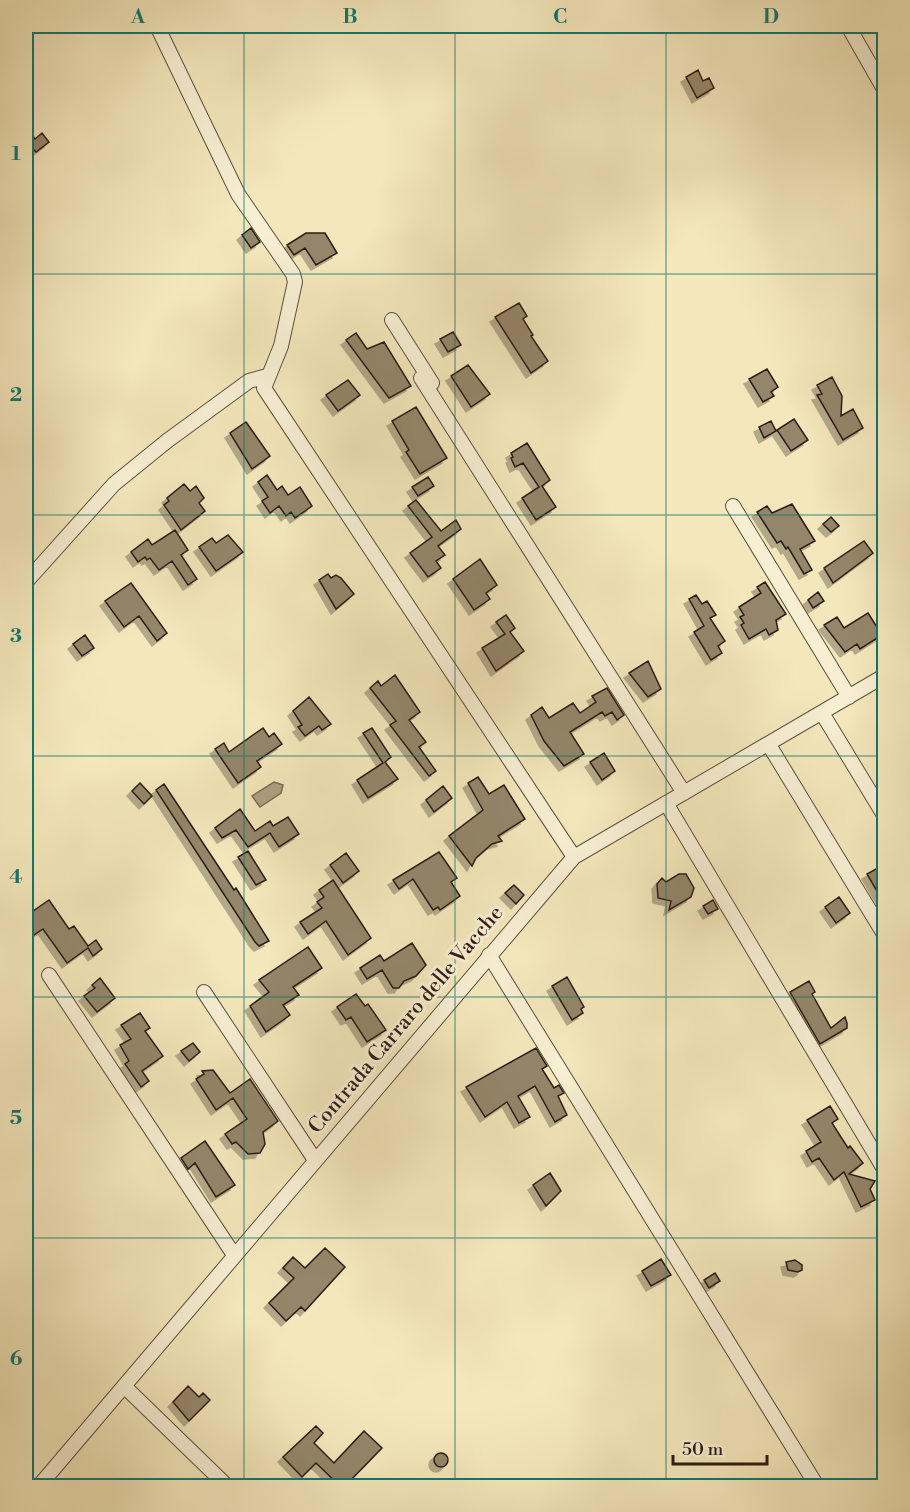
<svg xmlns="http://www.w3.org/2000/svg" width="910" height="1512" font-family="'Libre Bodoni',serif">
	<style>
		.water { fill: #b0a282; stroke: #7c6c56; stroke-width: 1.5 }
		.building { fill: #94866a; stroke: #2e1c13; stroke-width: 1.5; filter: url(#shadow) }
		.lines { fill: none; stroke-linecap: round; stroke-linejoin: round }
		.street-casing { stroke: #5f4f3d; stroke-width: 16 }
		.street { stroke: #f7efd3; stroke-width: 14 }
		.grid { fill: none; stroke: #0f766e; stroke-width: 1.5; stroke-opacity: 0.55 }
		.labels { text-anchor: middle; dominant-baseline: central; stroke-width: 6; stroke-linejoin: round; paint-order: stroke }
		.street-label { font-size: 21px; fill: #2e1c13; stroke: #f7efd3 }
		.neatline { fill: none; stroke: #0f766e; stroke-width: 2 }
		.grid-label { font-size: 20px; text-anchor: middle; font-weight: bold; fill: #0f766e }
	</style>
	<defs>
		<filter id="shadow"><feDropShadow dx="-5" dy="5" stdDeviation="0" flood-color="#0004"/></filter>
	</defs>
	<rect width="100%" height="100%" fill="#f3e7bb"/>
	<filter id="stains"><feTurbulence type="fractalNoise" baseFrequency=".00333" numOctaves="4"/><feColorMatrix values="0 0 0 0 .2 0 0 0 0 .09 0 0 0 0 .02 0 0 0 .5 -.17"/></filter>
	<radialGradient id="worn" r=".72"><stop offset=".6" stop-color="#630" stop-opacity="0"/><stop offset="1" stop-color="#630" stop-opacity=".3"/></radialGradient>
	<path class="water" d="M274 782 283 785 281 793 260 807 252 796Z"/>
	<path class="building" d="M698 70 703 81 709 78 714 88 697 98 686 77Z
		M26 127 35 139 42 133 49 142 36 152 31 147 26 152Z
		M251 228 260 242 251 248 242 235Z
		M306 233H325L337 253 316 265 305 248 294 255 287 245Z
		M519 303 527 316 523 319 533 335 531 336 548 361 531 373 495 317Z
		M453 332 461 345 448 352 440 339Z
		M356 333 367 349 384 342 411 386 389 398 346 340Z
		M468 365 490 394 471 407 451 376Z
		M767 369 778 387 771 392 774 396 763 402 749 379Z
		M832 377 842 396 841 416 853 409 863 428 843 440 817 395 822 394 817 385Z
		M348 380 360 395 338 411 326 395Z
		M416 407 447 458 420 474 406 452 409 450 392 421Z
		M794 419 808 440 791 451 777 430Z
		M771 421 776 431 764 438 759 427Z
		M246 422 270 456 252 469 230 433Z
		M527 443 550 480 542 486 556 507 536 520 522 498 539 487 523 463 515 467 511 458 513 457 511 453Z
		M267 475 277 490 282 486 288 495 300 487 312 506 295 518 291 512 286 516 279 506 270 513 262 501 268 497 258 482Z
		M428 477 434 486 418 496 412 487Z
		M184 484 190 491 196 486 204 498 199 503 205 511 181 530 164 505 169 501 167 498Z
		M416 500 441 531 456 520 461 529 438 546 445 555 436 561 441 568 428 577 410 553 432 537 408 506Z
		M792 504 815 541 800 549 812 570 804 574 788 547 786 549 781 541 777 543 757 512 767 506 772 513Z
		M831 517 839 526 831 532 823 524Z
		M175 530 188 550 181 555 197 579 188 585 172 561 159 570 150 558 147 560 145 557 138 562 131 552 148 539 152 545Z
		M228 535 243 552 216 571 199 547 212 538 216 543Z
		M864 541 873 553 833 583 824 568Z
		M480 559 497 585 486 593 490 599 474 610 453 579Z
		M328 574 331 578 336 575 341 578 354 594 336 609 319 580Z
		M765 582 786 614 776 620 778 630 769 635 766 629 749 639 741 625 744 623 740 617 744 615 739 607 761 593 757 587Z
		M131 583 167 633 157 641 139 616 124 627 105 601Z
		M818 592 824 601 813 608 808 600Z
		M696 595 702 604 707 601 716 615 710 618 725 641 718 646 722 653 711 660 694 632 704 626 689 599Z
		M868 613 882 635 860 649 857 644 845 652 824 625 837 617 844 628Z
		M506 615 515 628 510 632 524 651 496 671 482 648 505 634 496 622Z
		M85 635 94 648 82 656 73 644Z
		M648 661 661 689 648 697 629 673Z
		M395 675 420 712 409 720 426 742 419 747 436 771 429 776 390 725 396 721 370 688 378 681 381 686Z
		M607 688 624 715 617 720 612 712 605 716 602 712 570 732 584 754 564 766 544 741 531 715 542 707 549 718 573 703 580 713 596 702 592 696Z
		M309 697 331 724 322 730 319 726 305 736 298 727 302 725 293 711Z
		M263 728 269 737 274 733 282 744 257 761 261 767 238 783 215 749 224 743 229 752Z
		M372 728 391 757 385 762 398 779 368 798 357 780 383 763 363 733Z
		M604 753 615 771 602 780 590 762Z
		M478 777 489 794 504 785 525 819 498 836 502 841 492 844 476 858 472 866 449 836 483 810 468 783Z
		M140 783 152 796 144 804 132 791Z
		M164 784 234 890 236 888 269 941 259 946 255 942 156 790Z
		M443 786 452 798 434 812 426 800Z
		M240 809 255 831 270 821 273 826 288 817 299 834 279 847 270 833 248 847 236 830 222 838 215 828Z
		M248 851 266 880 256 885 238 857Z
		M439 852 457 878 451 882 460 896 440 910 438 907 433 910 413 879 399 889 393 880Z
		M346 853 359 871 343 883 330 865Z
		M885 864V905L867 874Z
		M679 874H686L694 888 691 897 669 910 671 901 658 898 657 884 662 878 666 882Z
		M333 880 371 938 348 955 326 921 308 934 300 922 322 908 317 902 324 897 319 890Z
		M514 885 524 895 516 904 505 893Z
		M839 897 850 913 836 923 825 907Z
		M49 900 69 929 74 926 88 946 96 940 102 949 93 956 88 948 67 963 43 929 31 937 26 930V916Z
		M713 900 718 909 708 914 703 906Z
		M412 943 426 965 416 976 404 981 399 988H393L382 970 367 979 360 968 380 955 384 961Z
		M308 947 322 968 293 987 299 995 283 1005 290 1015 266 1032 250 1006 269 992 259 980Z
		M567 977 584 1007 581 1009 583 1013 572 1020 552 986Z
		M100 978 115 998 97 1012 84 996 95 988 92 985Z
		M809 981 815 992 812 994 831 1028 845 1017 847 1023V1028L820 1044 790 992Z
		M356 994 365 1006 368 1004 386 1030 367 1042 351 1017 346 1020 337 1007Z
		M140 1013 150 1028 145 1031 163 1056 142 1071 149 1081 141 1087 125 1064 129 1061 120 1045 131 1039 121 1025Z
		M193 1043 200 1052 189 1061 181 1051Z
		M536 1048 547 1066 542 1069 554 1088 559 1085 564 1093 558 1096 567 1115 555 1122 535 1086 518 1096 530 1117 519 1123 507 1102 485 1117 466 1087Z
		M213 1070 230 1093 250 1079 278 1121 263 1132 265 1144 260 1153 248 1154 236 1142 232 1144 225 1134 247 1119 233 1098 216 1110 196 1079 204 1074 202 1071Z
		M830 1106 838 1119 832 1123 848 1148 850 1146 863 1163 849 1174 875 1181 870 1189 875 1200 861 1207 844 1172 834 1180 819 1158 812 1162 806 1151 821 1142 807 1120Z
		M205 1141 235 1185 216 1197 195 1163 188 1169 181 1158Z
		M550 1173 561 1191 546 1206 533 1185Z
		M325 1248 345 1267 305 1311 301 1307 286 1321 269 1303 294 1278 283 1268 293 1257 305 1268Z
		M661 1259 671 1275 651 1286 642 1271Z
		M795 1260 802 1265V1270L798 1272 788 1270 786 1262Z
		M715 1273 720 1281 709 1288 704 1280Z
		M188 1386 199 1397 203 1393 210 1400 189 1421 173 1402Z
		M316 1426 323 1433 314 1443 334 1463 364 1431 382 1448 345 1486H340L316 1463 302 1477 283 1457Z
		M434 1460a7 7 0 1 1 14 0a7 7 0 1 1-14 0Z"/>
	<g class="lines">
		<defs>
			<path id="street" d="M157 26 238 194 293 274 295 282 281 346 264 388 574 857
				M848 26 884 89
				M392 320 432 383
				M421 378 684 793
				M733 506 849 697
				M26 582 114 484 167 441 249 381 267 376
				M822 713 884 815
				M769 745 884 934
				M666 803 884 1169
				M489 955 817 1486
				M49 975 234 1255
				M204 992 315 1160
				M124 1386 227 1486
				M39 1486 574 857 884 676"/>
		</defs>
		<use href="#street" class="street-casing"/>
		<use href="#street" class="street"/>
	</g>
	<path class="grid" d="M244 26V1486M455 26V1486M666 26V1486M26 274H884M26 515H884M26 756H884M26 997H884M26 1238H884"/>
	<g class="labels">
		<g class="street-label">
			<text transform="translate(406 1020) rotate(-50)">Contrada Carraro delle Vacche</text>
		</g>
	</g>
	<rect width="910" height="1512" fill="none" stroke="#f3e7bb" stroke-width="66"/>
	<path d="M673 1455v9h94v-9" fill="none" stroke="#2e1c13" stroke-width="3"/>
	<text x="682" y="1455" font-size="18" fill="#2e1c13" stroke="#f7efd3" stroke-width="4.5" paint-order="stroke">50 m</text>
	<rect x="33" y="33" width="844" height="1446" class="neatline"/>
	<g class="grid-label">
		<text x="138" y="23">A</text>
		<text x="350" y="23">B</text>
		<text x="560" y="23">C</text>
		<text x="771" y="23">D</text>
		<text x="16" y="160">1</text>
		<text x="16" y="401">2</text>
		<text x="16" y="642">3</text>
		<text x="16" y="883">4</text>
		<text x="16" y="1124">5</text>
		<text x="16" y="1365">6</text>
	</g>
	<rect width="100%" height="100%" filter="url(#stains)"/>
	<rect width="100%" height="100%" fill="url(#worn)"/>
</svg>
